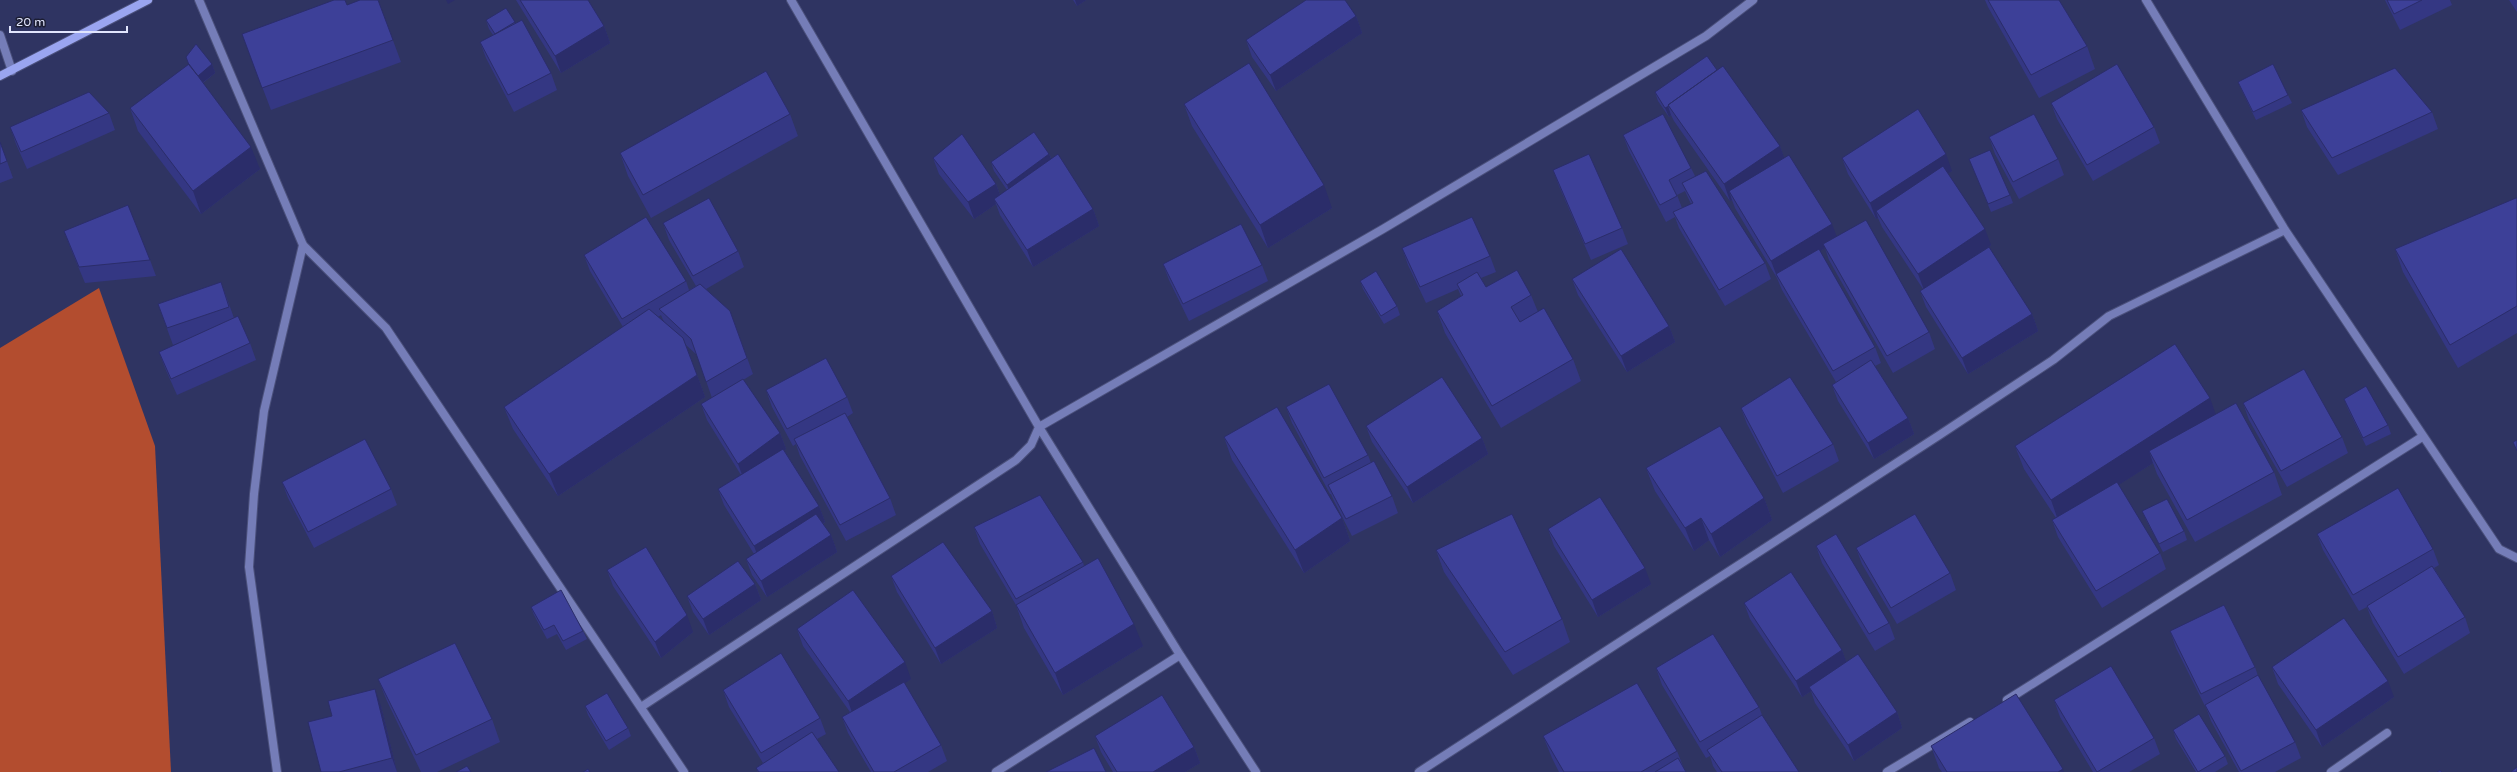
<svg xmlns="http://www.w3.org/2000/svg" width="2517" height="772" font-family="'Varela Round',sans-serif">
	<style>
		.forest { fill: #b34d2f }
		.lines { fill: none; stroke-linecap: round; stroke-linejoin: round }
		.street-casing { stroke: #4b507b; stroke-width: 10 }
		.secondary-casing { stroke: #4b507b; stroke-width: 10 }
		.street { stroke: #757db8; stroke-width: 8 }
		.secondary { stroke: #9aa5f0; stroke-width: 8 }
		.wall { fill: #343783; fill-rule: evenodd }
		.shaded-wall { fill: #2b2d6a }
		.building { fill: #3d4098; stroke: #2b2d6a }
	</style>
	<rect width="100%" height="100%" fill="#2f3462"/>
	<path class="forest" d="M99 288 155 446 171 772H0V348Z"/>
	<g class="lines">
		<defs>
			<path id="street" d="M199 0 303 245 386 328 684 772
				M791 0 1039 427 1180 655 1256 772
				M2146 0 2285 230 2499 549 2517 558
				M0 35 12 71
				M2007 700 2422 437
				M641 707 1016 460 1031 445 1039 427 1383 229 1706 36 1753 0
				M277 772 249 567 254 494 264 411 303 245
				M996 772 1180 655
				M1419 772 1938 436 2053 360 2109 316 2285 230
				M1887 772 1970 722
				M2331 772 2387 733"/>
			<path id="secondary" d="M0 76 148 0"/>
		</defs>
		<use href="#street" class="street-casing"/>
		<use href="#secondary" class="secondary-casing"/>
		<use href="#street" class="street"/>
		<use href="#secondary" class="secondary"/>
	</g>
	<path class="wall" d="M378 0 401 62 271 110 242 34Z
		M516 0H588L604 26 610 43 561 73Z
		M1073 0H1086L1077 6Z
		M1985 0H2059L2087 46 2095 69 2039 98 1988 7Z
		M2385 0H2450L2452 5 2400 30Z
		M2509 0H2517V12Z
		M1356 16 1362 33 1276 91 1252 57 1246 40Z
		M486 20 516 23 551 73 557 90 514 112 486 58 480 42 493 35 489 29Z
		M212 64 215 73 203 83 260 169 201 214 138 131 130 108Z
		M1717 70 1780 146 1784 158 1837 237 1929 332 1935 349 1893 373 1829 260 1825 248 1820 251 1875 347 1881 363 1875 366 1908 418 1914 434 1874 459 1838 401 1832 385 1836 382 1782 290 1777 278 1735 208 1732 200 1730 201 1674 121 1671 115 1669 117 1658 101 1655 92Z
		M2238 82 2288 95 2292 103 2256 120 2242 91Z
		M2051 103 2154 127 2160 143 2093 181 2057 119Z
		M1184 104 1332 208 1268 248 1192 126Z
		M2301 110 2432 112 2438 129 2338 175 2307 127Z
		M109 113 115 130 27 169 16 144 10 127Z
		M790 114 798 136 651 218 628 176 620 153Z
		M1623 135 1691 168 1695 176 1765 263 1771 279 1725 306 1679 228 1675 217 1666 222 1629 151ZM1685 191 1691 204 1682 208 1677 195Z
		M1989 137 2058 159 2064 175 2019 199 1995 154Z
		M0 142 13 178 0 183Z
		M1049 154 1051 158 1093 209 1099 226 1033 267 1000 215 996 204 974 219 939 174 933 158 996 184 1000 195 1007 190 994 171 991 162Z
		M1842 158 1952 171 1948 173 1991 245 1970 259 2032 314 2038 331 1968 374 1926 307 1920 291 1923 289 1882 227 1878 218 1876 219 1848 174Z
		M1969 159 2010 195 2013 203 1991 212Z
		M1553 170 1622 228 1628 244 1591 260 1559 186Z
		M2517 198V333L2458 368 2403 272 2395 249Z
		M663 223 738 251 744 267 706 289 730 311 753 374 743 380 780 433 786 449 784 450 819 506 825 522 823 524 831 535 837 552 767 597 752 575 746 559 754 554 724 505 718 489 741 475 707 420 701 404 712 398 697 355 686 345 705 397 558 496 513 429 504 407 623 327 590 271 584 255 686 281 689 290 696 286 669 240ZM661 315 664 322 658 317Z
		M64 231 150 260 156 276 85 283 70 247Z
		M1402 248 1490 256 1496 272 1481 278 1486 287 1531 295 1538 312 1573 359 1581 381 1501 428 1445 333 1437 311 1461 296 1458 289 1426 303 1408 265Z
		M1163 264 1262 265 1268 281 1189 321 1169 280Z
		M1572 279 1669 326 1675 342 1627 372 1578 295Z
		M1360 281 1397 306 1400 315 1384 324 1363 289Z
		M221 282 234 318 250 343 256 360 177 395 165 368 159 352 179 343 173 345 158 304Z
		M766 390 847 397 853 413 847 417 890 498 896 515 846 541 800 456 796 444 793 446 772 407Z
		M2344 399 2388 425 2391 434 2366 446 2347 407Z
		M2243 403 2342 437 2348 453 2287 487 2249 420Z
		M1286 407 1368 455 1371 463 1392 496 1398 513 1352 536 1334 501 1331 494H1330L1292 423Z
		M1741 408 1833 444 1839 461 1783 493 1747 424Z
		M2216 414 2274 472 2282 495 2195 542 2157 474 2153 463 2118 485 2160 553 2166 569 2102 608 2058 537 2052 520 2056 518 2024 469 2015 446Z
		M1366 426 1482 438 1488 454 1413 503 1372 442Z
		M1224 437 1342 518 1350 541 1304 573 1232 460Z
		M1646 468 1764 498 1772 520 1720 557 1709 540 1694 551 1655 491Z
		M282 482 391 489 397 505 314 548 288 498Z
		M2142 511 2184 531 2187 540 2163 552 2146 520Z
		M974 527 1083 562 1084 566 1143 646 1063 695 1024 628 1016 605 980 544Z
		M1548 529 1651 584 1598 617 1554 546Z
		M2317 534 2433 549 2439 565 2434 568 2465 617 2470 633 2404 674 2373 623 2367 607 2359 611 2323 550Z
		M1816 546 1889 623 1895 639 1875 651 1822 563Z
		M1856 548 1950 573 1956 590 1897 624 1862 564Z
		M1436 550 1562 619 1570 642 1513 675 1444 572Z
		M607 570 693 632 661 658 613 586Z
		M891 576 992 611 997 628 941 664 897 592Z
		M755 584 761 600 709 635 693 612 687 596Z
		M1744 603 1842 650 1846 662 1897 712 1902 728 1854 761 1815 703 1811 691 1802 697 1750 619Z
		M531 607 583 631 587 639 566 650 557 634 547 639 534 615Z
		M797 629 911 679 904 683 941 745 947 761 928 772H871L848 733 842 717 850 712 803 646Z
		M2170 631 2255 667 2258 676 2295 742 2301 758 2275 772H2239L2211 721 2207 710 2176 648Z
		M2272 667 2394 697 2322 747 2278 684Z
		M1656 668 1759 707 1762 715 1799 772H1717L1713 766 1710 756 1706 758 1662 685Z
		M378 679 492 719 500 742 437 772H421L387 701Z
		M723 690 820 718 826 734 817 739 839 772H758L756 768 763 763 729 707Z
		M2054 700 2154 738 2160 754 2129 772H2093L2060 717Z
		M381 706 397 772H321Z
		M585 706 628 728 631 736 609 750 588 715Z
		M2173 730 2225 756 2228 764 2215 772H2196L2176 739Z
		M1095 736 1194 747 1200 763 1185 772H1113L1101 752Z
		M1543 736 1677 751 1683 766 1686 772H1559L1552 758Z
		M1931 746 2064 772H1942L1939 768Z"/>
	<path class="shaded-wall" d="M446 0H455L448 4Z
		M1075 0H1086L1077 6Z
		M1356 16 1362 33 1276 91 1270 75Z
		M604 26 610 43 561 73 555 56Z
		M212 64 215 73 197 87 194 78Z
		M1668 106 1671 115 1669 117 1665 108Z
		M1780 146 1786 163 1729 191 1732 200 1730 201 1724 184Z
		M251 147 260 169 201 214 193 191Z
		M1049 154 1053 163 1010 193 1007 185Z
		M1946 154 1952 171 1880 217 1876 211 1878 218 1876 219 1870 203Z
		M996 184 1002 201 994 199 996 204 974 219 968 202Z
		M1324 185 1332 208 1268 248 1260 225Z
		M1093 209 1099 226 1033 267 1027 250Z
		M1832 224 1838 240 1823 244 1825 248 1778 277 1776 274 1771 261Z
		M1985 229 1991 245 1924 290 1918 274Z
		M2032 314 2038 331 1968 374 1962 358Z
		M1669 326 1675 342 1627 372 1621 356Z
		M697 375 705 397 558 496 549 474Z
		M2210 398 2218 421 2149 451 2153 463 2059 523 2051 500Z
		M1908 418 1914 434 1874 459 1868 443Z
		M780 433 786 449 744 480 738 464Z
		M1482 438 1488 454 1413 503 1407 487Z
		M1764 498 1772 520 1720 557 1711 534Z
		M819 506 825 522 760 562 754 546Z
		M1342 518 1350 541 1304 573 1295 550Z
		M1701 518 1709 540 1694 551 1685 528Z
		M831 535 837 552 767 597 761 581Z
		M1645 568 1651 584 1598 617 1592 600Z
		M755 584 761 600 709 635 703 619Z
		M992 611 997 628 941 664 935 648Z
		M687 615 693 632 661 658 655 642Z
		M1134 624 1143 646 1063 695 1055 673Z
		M1842 650 1848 667 1809 687 1811 691 1802 697 1796 681Z
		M905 662 911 679 854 718 848 701Z
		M2388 681 2394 697 2322 747 2316 730Z
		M375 689 381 706 397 772 392 758Z
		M1897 712 1902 728 1854 761 1848 745Z
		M1194 747 1200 763 1185 772H1153Z
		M2063 769 2064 772H2058Z"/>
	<path class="building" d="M334 0H345L347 5 360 0H378L393 40 262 88 242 34Z
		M520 0H588L604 26 555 56Z
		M1306 0H1345L1356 16 1270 75 1246 40Z
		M1988 0H2059L2087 46 2031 75Z
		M2387 0H2422L2394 14Z
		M506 8 515 22 495 34 486 20Z
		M522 20 551 73 508 95 480 42Z
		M196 44 212 64 198 76 189 65 186 57Z
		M1707 56 1717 70 1668 105 1669 106 1665 108 1655 92Z
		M1249 63 1324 185 1260 225 1184 104Z
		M189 64 251 147 193 191 130 108Z
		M2117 64 2154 127 2087 165 2051 103Z
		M2273 64 2288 95 2253 112 2238 82Z
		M1723 66 1780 146 1724 184 1668 105Z
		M2395 68 2432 112 2332 158 2301 110Z
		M766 71 790 114 643 195 620 153Z
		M89 92 109 113 21 152 10 127Z
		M1918 109 1946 154 1870 203 1842 158Z
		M1663 114 1691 168 1669 180 1677 196 1660 205 1623 135Z
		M2034 114 2058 159 2013 182 1989 137Z
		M1034 132 1049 154 1007 185 991 162Z
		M962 134 996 184 968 202 933 158Z
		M0 142 7 161 0 164Z
		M1990 150 2010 195 1988 204 1969 159Z
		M1058 154 1093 209 1027 250 994 199Z
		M1589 154 1622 228 1585 244 1553 170Z
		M1789 155 1832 224 1771 261 1729 191Z
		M1943 166 1985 229 1918 274 1876 211Z
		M1706 171 1765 263 1719 290 1673 212 1693 203 1682 183Z
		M709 198 738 251 693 276 663 223Z
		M2516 198H2517V306L2450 345 2395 249Z
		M128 205 150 260 79 267 64 231Z
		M646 217 686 281 622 319 584 255Z
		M1472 217 1490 256 1420 287 1402 248Z
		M1866 220 1929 332 1887 356 1823 244Z
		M1241 224 1262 265 1183 304 1163 264Z
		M1989 247 2032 314 1962 358 1920 291Z
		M1621 249 1669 326 1621 356 1572 279Z
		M1819 249 1875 347 1833 371 1776 274Z
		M1517 270 1531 295 1511 307 1520 322 1544 308 1573 359 1492 406 1437 311 1463 295 1457 284 1477 272 1486 287Z
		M1376 271 1397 306 1381 316 1360 281Z
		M221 282 229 307 167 328 158 304Z
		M700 284 730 311 747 358 706 382 691 339 659 309Z
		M649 309 683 338 697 375 549 474 504 407Z
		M238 316 250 343 171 379 159 352Z
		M2175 344 2210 398 2051 500 2015 446Z
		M826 358 847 397 787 429 766 390Z
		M1871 360 1908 418 1868 443 1832 385Z
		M2304 369 2342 437 2281 471 2243 403Z
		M1442 377 1482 438 1407 487 1366 426Z
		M1790 377 1833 444 1777 476 1741 408Z
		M743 379 780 433 738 464 701 404Z
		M1329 384 1368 455 1324 478 1286 407Z
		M2366 386 2388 425 2363 438 2344 399Z
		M2236 403 2274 472 2187 520 2149 451Z
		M1277 407 1342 518 1295 550 1224 437Z
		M845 413 890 498 840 525 794 439Z
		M1720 426 1764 498 1711 534 1701 518 1685 528 1646 468Z
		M365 439 391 489 308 532 282 482Z
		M2517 440V451L2513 442Z
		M783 449 819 506 754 546 718 489Z
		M1374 461 1392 496 1346 519 1328 485Z
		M2117 482 2160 553 2096 591 2052 520Z
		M2398 488 2433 549 2353 595 2317 534Z
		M1040 495 1083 562 1016 599 974 527Z
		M1600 497 1645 568 1592 600 1548 529Z
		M2167 499 2184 531 2159 544 2142 511Z
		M816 514 831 535 761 581 746 559Z
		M1512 514 1562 619 1505 652 1436 550Z
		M1915 514 1950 573 1891 608 1856 548Z
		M1836 534 1889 623 1869 634 1816 546Z
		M943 542 992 611 935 648 891 576Z
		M646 547 687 615 655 642 607 570Z
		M1098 558 1134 624 1055 673 1016 605Z
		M738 561 755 584 703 619 687 596Z
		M2432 566 2465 617 2398 657 2367 606Z
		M1791 572 1842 650 1796 681 1744 603Z
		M561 590 583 631 563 641 554 625 544 630 531 607Z
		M853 590 905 662 848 701 797 629Z
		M2224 605 2255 667 2201 694 2170 631Z
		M2344 618 2388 681 2316 730 2272 667Z
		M1713 634 1759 707 1700 742 1656 668Z
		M455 643 492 719 416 755 378 679Z
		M781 653 820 718 761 753 723 690Z
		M1858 654 1897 712 1848 745 1809 687Z
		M2111 666 2154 738 2097 772 2054 700Z
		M2258 675 2295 742 2241 771 2205 705Z
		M904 682 941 745 894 772H874L842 717Z
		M1637 683 1677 751 1641 772H1564L1543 736Z
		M375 689 392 758 339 772H321L308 722 332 716 328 701Z
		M607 693 628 728 606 741 585 706Z
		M2016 694 2063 769 2058 772H1947L1931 746Z
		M1162 695 1194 747 1153 772H1117L1095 736Z
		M2199 714 2225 756 2198 772 2173 730Z
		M1762 715 1799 772H1722L1707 750Z
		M812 732 839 772H759L756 768Z
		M1094 748 1106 772H1046Z
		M1678 758 1686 772H1655Z
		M467 766 471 772H456Z
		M2517 767V772H2511Z
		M588 769 590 772H583Z
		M2440 770 2442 772H2437Z"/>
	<path d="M10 26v6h117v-6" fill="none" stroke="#e1e5fd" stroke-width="2"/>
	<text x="16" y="26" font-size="12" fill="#e1e5fd" stroke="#1c1e33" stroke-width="3" paint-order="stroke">20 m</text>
</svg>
